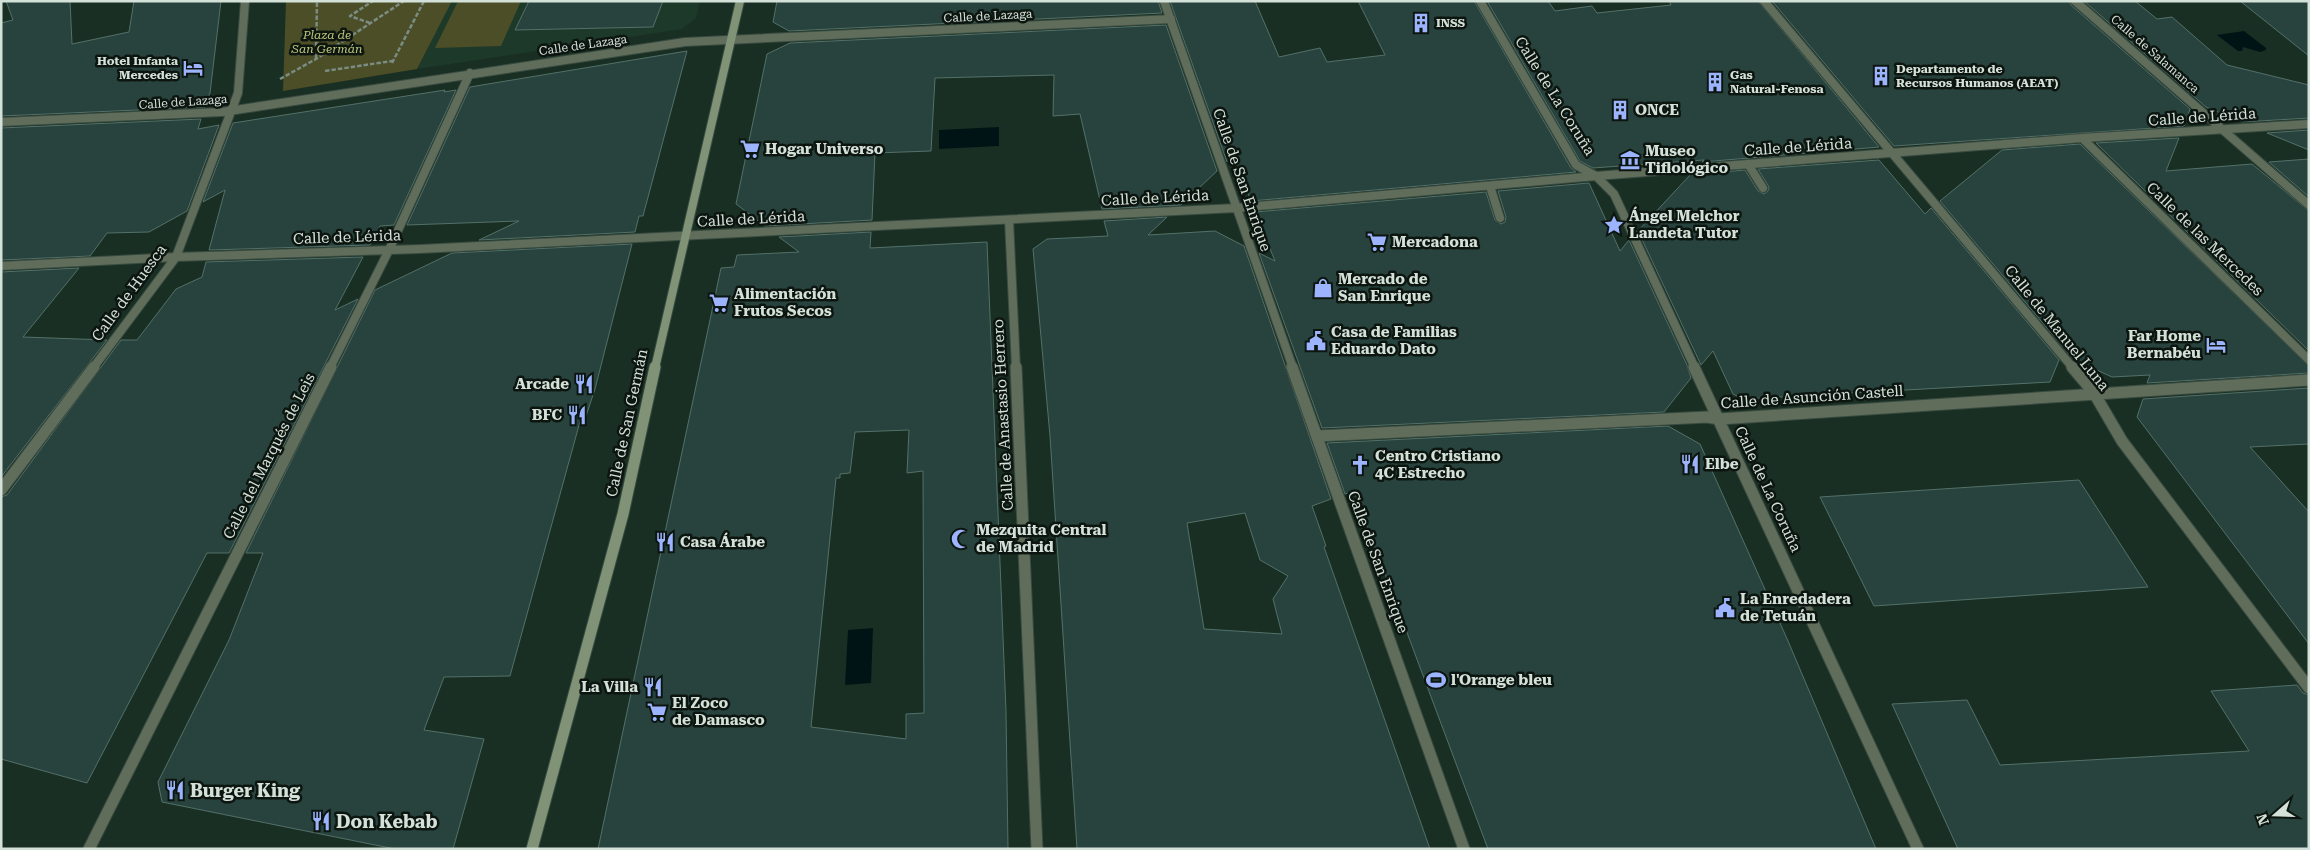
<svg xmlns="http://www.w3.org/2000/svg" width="2310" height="850" font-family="'Roboto Serif',serif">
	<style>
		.built { fill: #1c3929 }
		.green { fill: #4b4e26 }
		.water { fill: #011415 }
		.building { fill: #28433e; stroke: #537069; fill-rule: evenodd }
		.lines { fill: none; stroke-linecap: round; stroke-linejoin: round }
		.lane-casing { stroke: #384b40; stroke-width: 10 }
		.street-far1-casing { stroke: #384b40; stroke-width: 10 }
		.street-casing { stroke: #384b40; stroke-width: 13 }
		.secondary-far1-casing { stroke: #384b40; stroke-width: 10 }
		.secondary-casing { stroke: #384b40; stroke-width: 13 }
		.path { stroke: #7b8c82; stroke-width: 2.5; stroke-dasharray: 4.5 2; stroke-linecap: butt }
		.lane { stroke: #616d5b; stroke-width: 8 }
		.street-far1 { stroke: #616d5b; stroke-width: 8 }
		.street { stroke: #616d5b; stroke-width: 11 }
		.secondary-far1 { stroke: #809377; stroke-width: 8 }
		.secondary { stroke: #809377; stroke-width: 11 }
		.labels { text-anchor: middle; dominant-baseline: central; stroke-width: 5; stroke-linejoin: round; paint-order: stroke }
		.far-street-label { font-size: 12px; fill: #d4e1d9; stroke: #0c150f }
		.far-poi-label { font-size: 12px; font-weight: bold; fill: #d4e1d9; stroke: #0c150f; text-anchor: start }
		.far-park-label { font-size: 12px; font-style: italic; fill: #bfc77c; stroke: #0c150f }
		.street-label { font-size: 15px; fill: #d4e1d9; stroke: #0c150f }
		.poi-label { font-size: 15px; font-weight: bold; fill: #d4e1d9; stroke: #0c150f; text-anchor: start }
		.near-poi-label { font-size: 18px; font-weight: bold; fill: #d4e1d9; stroke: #0c150f; text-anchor: start }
	</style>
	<rect width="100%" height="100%" fill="#1a2f23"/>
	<path class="built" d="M452 1H700L696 18 682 29 417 69Z"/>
	<path class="green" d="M286 1H452L417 69 283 91Z
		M458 1H521L501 46 435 48Z"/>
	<path class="water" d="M2244 31 2266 48V50L2260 52 2243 47 2242 51H2238L2217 35Z
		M999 127V146L939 149V130Z
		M873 628 871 683 845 685 848 630Z"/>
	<path class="building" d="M6 1H70L72 44 129 32 134 1H221L210 93 205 107 1 116V23L13 20Z
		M529 1H663L653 27 515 30Z
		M777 1H1158L1162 13 789 31 773 22Z
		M1170 1H1255L1279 57 1320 48 1327 62 1385 55 1358 1H1474L1571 168 1576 172 1251 201 1233 156 1227 162Z
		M1487 1H1548L1555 11 1592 6 1597 13 1671 5 1669 1H1758L1879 147 1702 162 1704 160 1593 168 1580 161Z
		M1772 1H2069L2071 5 2190 109 2184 126 1894 146Z
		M2084 1H2135L2157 19 2172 17 2227 65 2309 85V118L2242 122 2206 107Z
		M2240 1H2309V56Z
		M1166 25 1217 171 1181 205 1102 209 1080 114 1053 116 1054 75 935 78 931 151 875 153 872 220 765 226 736 204 767 54 790 43Z
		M687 51 643 216H639L635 232 479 240 519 221 407 225 470 87Z
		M445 90 444 92 456 90 394 225 380 226 370 245 209 250 225 190 203 202 233 123Z
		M201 119 198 129 219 125 187 211 149 232 107 233 90 256 1 260V128Z
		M2309 130V150L2267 133Z
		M2179 138 2166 171 2252 164 2309 211V351L2096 143Z
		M2080 144 2309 366V373L2147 383 2150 375 2112 377 2073 359 1940 201 2002 150Z
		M2309 159V197L2269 162Z
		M1879 160 1925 214 1931 208 2059 360 2050 382 1743 399 1733 394 1713 351 1701 365 1638 231 1690 175 1745 170 1758 191 1764 194 1768 191 1769 187 1758 169Z
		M1589 183 1620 251 1629 240 1687 365 1691 378 1664 412 1322 428 1259 253 1275 261 1255 212 1486 192 1495 220 1501 224 1505 222 1506 217 1498 191Z
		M1167 217 1148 235 1215 231 1244 246 1331 499 1312 506 1326 546 1324 547 1430 849H1077L1050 436 1033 249 1047 239 1108 236 1104 221ZM1245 513 1260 560 1288 576 1273 599 1282 634 1204 629 1187 523Z
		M871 232 870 248 987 242 1006 711 1008 849H598L721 268 734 267 737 255 799 252 779 237ZM909 430 907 473 923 471 924 713 906 714V739L811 727 836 478H840V474L850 473 855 432Z
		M632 244 595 389 586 416 581 418 510 676 444 677 424 730 484 739 453 849H395L162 802 158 782 229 640 263 553H246L375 290 452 253Z
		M363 257 335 310 358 299 229 553H207L87 783 1 759V497L7 495 121 340H137L176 289 202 277 206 262Z
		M79 268 23 337 107 340 1 477V272Z
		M2309 388V444L2250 447 2309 512V644L2137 417 2143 399Z
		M1668 426 1700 444 1788 641 1876 849H1488L1354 491 1345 494 1327 443Z
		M2079 480 2148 587 1874 606 1820 497Z
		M2297 685 2303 693 2309 695V849H1958L1892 704 1967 700 2000 765 2249 751 2211 691Z"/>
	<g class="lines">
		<defs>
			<path id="lane" d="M1748 164 1763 188
				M1490 186 1500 218"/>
			<path id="street-far1" d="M1164 1 1293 368
				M1480 1 1576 165 1596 176 1614 194 1695 368
				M1764 1 2073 368
				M2075 1 2309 205
				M1 122 222 112 685 42 1171 19
				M2082 138 2309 360
				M1009 220 1016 368
				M1 266 176 257 420 249 1236 208 1596 176 2082 138 2309 124
				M93 368 176 257 238 93 245 1
				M330 368 389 250 470 73"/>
			<path id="street" d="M1016 367 1037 849
				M1292 367 1464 849
				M1694 367 1918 849
				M2072 367 2094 393 2122 441 2309 688
				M1317 436 1707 417 1719 419 2309 380
				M1 490 94 367
				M89 849 331 367"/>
			<path id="secondary-far1" d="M655 368 740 1"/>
			<path id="secondary" d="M532 849 623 514 655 367"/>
		</defs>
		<use href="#lane" class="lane-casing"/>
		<use href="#street-far1" class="street-far1-casing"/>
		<use href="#street" class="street-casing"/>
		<use href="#secondary-far1" class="secondary-far1-casing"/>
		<use href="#secondary" class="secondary-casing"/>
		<path class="path" d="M370 23 350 16 373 1
			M316 59 317 1
			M392 63 424 1
			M325 71 392 61
			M280 79 316 59 404 1"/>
		<use href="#lane" class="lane"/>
		<use href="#street-far1" class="street-far1"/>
		<use href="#street" class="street"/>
		<use href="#secondary-far1" class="secondary-far1"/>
		<use href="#secondary" class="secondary"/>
	</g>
	<defs>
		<symbol id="building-bare" viewBox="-9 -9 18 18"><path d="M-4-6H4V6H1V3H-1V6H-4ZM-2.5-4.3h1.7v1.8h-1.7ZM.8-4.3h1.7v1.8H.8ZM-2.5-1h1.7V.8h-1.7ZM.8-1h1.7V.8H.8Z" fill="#9cb4fd" stroke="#0c150f" stroke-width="2.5" paint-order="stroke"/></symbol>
		<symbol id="hotel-bare" viewBox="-9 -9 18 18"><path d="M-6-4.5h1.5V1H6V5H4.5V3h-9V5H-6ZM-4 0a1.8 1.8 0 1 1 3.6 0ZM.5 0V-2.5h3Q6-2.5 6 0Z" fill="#9cb4fd" stroke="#0c150f" stroke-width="2.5" paint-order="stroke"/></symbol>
		<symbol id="supermarket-bare" viewBox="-9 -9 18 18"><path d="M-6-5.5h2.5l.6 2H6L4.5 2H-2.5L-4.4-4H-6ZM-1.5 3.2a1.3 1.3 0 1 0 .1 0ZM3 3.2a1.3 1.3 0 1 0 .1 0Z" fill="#9cb4fd" stroke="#0c150f" stroke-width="2.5" paint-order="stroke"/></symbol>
		<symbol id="museum-bare" viewBox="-9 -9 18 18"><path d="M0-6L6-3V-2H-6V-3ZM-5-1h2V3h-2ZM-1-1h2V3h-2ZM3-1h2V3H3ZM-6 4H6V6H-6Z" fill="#9cb4fd" stroke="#0c150f" stroke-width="2.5" paint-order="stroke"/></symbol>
		<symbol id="sight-bare" viewBox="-9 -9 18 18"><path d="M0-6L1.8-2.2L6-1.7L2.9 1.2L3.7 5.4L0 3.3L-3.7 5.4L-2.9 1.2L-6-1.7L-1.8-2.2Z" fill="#9cb4fd" stroke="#0c150f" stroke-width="2.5" paint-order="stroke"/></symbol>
		<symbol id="shop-bare" viewBox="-9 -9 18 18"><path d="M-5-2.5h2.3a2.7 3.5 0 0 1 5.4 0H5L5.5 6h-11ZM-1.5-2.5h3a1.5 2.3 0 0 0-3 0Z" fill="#9cb4fd" stroke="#0c150f" stroke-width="2.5" paint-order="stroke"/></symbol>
		<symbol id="civic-bare" viewBox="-9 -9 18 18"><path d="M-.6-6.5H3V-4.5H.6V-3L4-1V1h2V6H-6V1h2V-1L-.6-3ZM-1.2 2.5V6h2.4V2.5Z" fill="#9cb4fd" stroke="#0c150f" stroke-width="2.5" paint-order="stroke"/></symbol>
		<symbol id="restaurant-bare" viewBox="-9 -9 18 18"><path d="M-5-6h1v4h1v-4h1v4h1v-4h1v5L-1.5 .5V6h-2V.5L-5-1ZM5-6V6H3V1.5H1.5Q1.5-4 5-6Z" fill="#9cb4fd" stroke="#0c150f" stroke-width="2.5" paint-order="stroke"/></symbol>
		<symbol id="church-bare" viewBox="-9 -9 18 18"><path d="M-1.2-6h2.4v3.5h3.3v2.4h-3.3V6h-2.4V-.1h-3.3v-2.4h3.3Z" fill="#9cb4fd" stroke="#0c150f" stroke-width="2.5" paint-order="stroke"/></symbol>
		<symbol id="mosque-bare" viewBox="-9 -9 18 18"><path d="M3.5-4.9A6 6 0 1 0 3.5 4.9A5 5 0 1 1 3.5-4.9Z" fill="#9cb4fd" stroke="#0c150f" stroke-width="2.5" paint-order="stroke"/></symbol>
		<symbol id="stadium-bare" viewBox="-9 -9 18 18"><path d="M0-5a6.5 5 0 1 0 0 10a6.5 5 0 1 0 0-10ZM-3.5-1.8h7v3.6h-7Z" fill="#9cb4fd" stroke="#0c150f" stroke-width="2.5" paint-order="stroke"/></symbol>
	</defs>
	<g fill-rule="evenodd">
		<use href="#building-bare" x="1407" y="9" width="28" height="28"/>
		<use href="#hotel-bare" x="179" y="54" width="28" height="28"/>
		<use href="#building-bare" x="1867" y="62" width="28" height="28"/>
		<use href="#building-bare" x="1701" y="68" width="28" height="28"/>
		<use href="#building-bare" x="1606" y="96" width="28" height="28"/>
		<use href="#supermarket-bare" x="736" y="135" width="28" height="28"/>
		<use href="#museum-bare" x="1616" y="146" width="28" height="28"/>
		<use href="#sight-bare" x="1600" y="211" width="28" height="28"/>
		<use href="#supermarket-bare" x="1363" y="228" width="28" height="28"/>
		<use href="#shop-bare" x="1309" y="274" width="28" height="28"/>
		<use href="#supermarket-bare" x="705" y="289" width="28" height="28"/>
		<use href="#civic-bare" x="1302" y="327" width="28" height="28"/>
		<use href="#hotel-bare" x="2202" y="331" width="28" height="28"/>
		<use href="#restaurant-bare" x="570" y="370" width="28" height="28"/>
		<use href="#restaurant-bare" x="563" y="401" width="28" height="28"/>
		<use href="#restaurant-bare" x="1676" y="450" width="28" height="28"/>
		<use href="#church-bare" x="1346" y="451" width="28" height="28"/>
		<use href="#mosque-bare" x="947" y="525" width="28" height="28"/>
		<use href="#restaurant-bare" x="651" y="528" width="28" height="28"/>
		<use href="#civic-bare" x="1711" y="594" width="28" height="28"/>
		<use href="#stadium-bare" x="1422" y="666" width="28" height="28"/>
		<use href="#restaurant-bare" x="639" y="673" width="28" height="28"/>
		<use href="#supermarket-bare" x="643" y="698" width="28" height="28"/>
		<use href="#restaurant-bare" x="161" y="776" width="28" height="28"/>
		<use href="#restaurant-bare" x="307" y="807" width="28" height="28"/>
	</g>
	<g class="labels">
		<g class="far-street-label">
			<text transform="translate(988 16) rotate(-3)">Calle de Lazaga</text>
			<text transform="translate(583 45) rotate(-8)">Calle de Lazaga</text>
			<text transform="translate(2155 54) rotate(41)">Calle de Salamanca</text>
			<text transform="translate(183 102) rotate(-4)">Calle de Lazaga</text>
		</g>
		<g class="far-poi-label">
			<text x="1436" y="23">INSS</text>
			<text x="178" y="61" text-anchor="end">Hotel Infanta<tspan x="178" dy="14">Mercedes</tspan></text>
			<text x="1896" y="69">Departamento de<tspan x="1896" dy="14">Recursos Humanos (AEAT)</tspan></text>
			<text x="1730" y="75">Gas<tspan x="1730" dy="14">Natural-Fenosa</tspan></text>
		</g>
		<g class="far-park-label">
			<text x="327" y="35">Plaza de<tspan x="327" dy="14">San Germán</tspan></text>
		</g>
		<g class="street-label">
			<text transform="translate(1555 96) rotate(58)">Calle de La Coruña</text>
			<text transform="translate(2202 117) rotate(-4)">Calle de Lérida</text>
			<text transform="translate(1798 147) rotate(-4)">Calle de Lérida</text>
			<text transform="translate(1242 180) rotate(71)">Calle de San Enrique</text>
			<text transform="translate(1155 198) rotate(-3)">Calle de Lérida</text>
			<text transform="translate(751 219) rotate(-3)">Calle de Lérida</text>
			<text transform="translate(347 237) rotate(-2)">Calle de Lérida</text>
			<text transform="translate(2205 239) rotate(44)">Calle de las Mercedes</text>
			<text transform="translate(129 293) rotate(-54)">Calle de Huesca</text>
			<text transform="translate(2057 328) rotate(51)">Calle de Manuel Luna</text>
			<text transform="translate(1812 397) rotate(-4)">Calle de Asunción Castell</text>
			<text transform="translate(1003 415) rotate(-93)">Calle de Anastasio Herrero</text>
			<text transform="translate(627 423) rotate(-78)">Calle de San Germán</text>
			<text transform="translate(269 456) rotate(-63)">Calle del Marqués de Leis</text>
			<text transform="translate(1768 489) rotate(65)">Calle de La Coruña</text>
			<text transform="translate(1378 562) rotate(70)">Calle de San Enrique</text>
		</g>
		<g class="poi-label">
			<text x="1635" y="110">ONCE</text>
			<text x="765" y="149">Hogar Universo</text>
			<text x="1645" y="151">Museo<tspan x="1645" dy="17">Tiflológico</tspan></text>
			<text x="1629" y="216">Ángel Melchor<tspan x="1629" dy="17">Landeta Tutor</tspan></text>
			<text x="1392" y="242">Mercadona</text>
			<text x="1338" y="279">Mercado de<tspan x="1338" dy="17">San Enrique</tspan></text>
			<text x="734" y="294">Alimentación<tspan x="734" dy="17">Frutos Secos</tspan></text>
			<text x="1331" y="332">Casa de Familias<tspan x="1331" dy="17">Eduardo Dato</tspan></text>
			<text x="2201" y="336" text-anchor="end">Far Home<tspan x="2201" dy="17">Bernabéu</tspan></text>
			<text x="569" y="384" text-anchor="end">Arcade</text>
			<text x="562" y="415" text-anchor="end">BFC</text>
			<text x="1375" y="456">Centro Cristiano<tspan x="1375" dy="17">4C Estrecho</tspan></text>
			<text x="1705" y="464">Elbe</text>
			<text x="976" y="530">Mezquita Central<tspan x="976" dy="17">de Madrid</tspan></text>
			<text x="680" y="542">Casa Árabe</text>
			<text x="1740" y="599">La Enredadera<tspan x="1740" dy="17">de Tetuán</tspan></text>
			<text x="1451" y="680">l'Orange bleu</text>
			<text x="638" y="687" text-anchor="end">La Villa</text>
			<text x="672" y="703">El Zoco<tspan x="672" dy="17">de Damasco</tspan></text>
		</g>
		<g class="near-poi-label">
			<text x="190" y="790">Burger King</text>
			<text x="336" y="821">Don Kebab</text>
		</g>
	</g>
	<rect width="2310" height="850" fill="none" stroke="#d4e1d9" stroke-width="5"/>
	<g transform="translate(2275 815) rotate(250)" stroke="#0c150f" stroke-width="4" paint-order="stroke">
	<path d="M0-4L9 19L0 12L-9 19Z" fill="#d4e1d9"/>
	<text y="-8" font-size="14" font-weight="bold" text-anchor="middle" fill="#d4e1d9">N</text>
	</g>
</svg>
